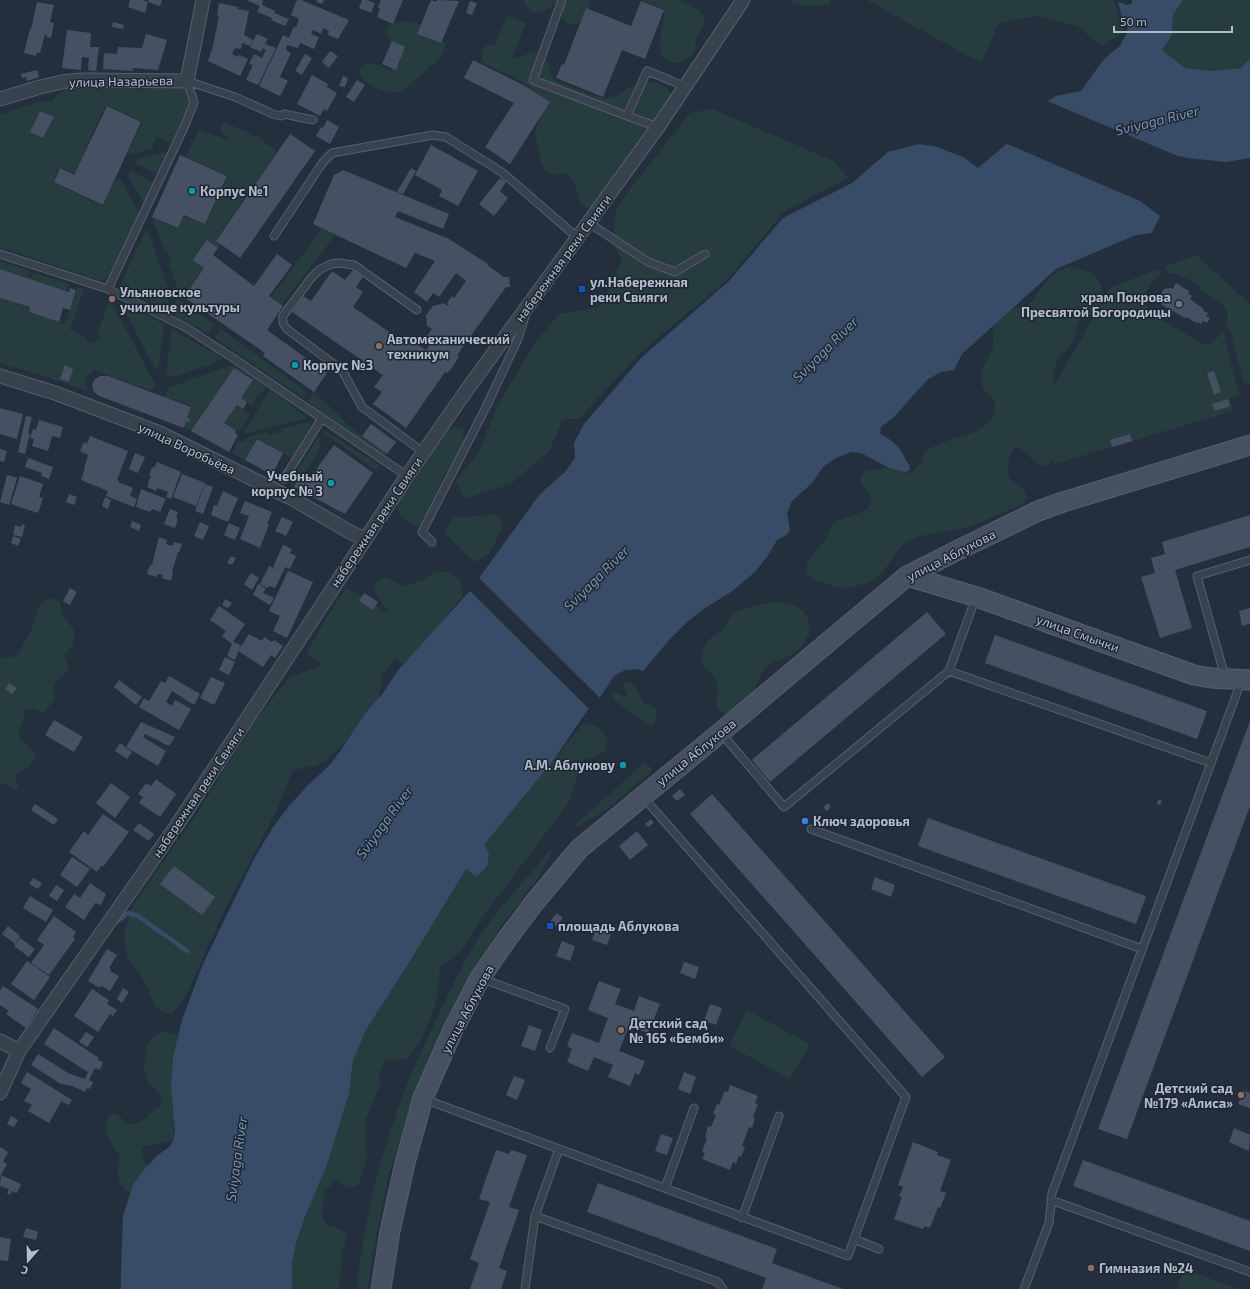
<svg xmlns="http://www.w3.org/2000/svg" width="1250" height="1289" font-family="'Exo 2',sans-serif">
	<style>
		.green { fill: #263c3f }
		.water { fill: #394c67 }
		.pier { fill: #242f3e }
		.lines { fill: none; stroke-linecap: round; stroke-linejoin: round }
		.stream { stroke: #394c67; stroke-width: 4.5 }
		.building { fill: #455162 }
		.lane-casing { stroke: #565f6c; stroke-width: 9 }
		.street-casing { stroke: #565f6c; stroke-width: 15 }
		.secondary-casing { stroke: #565f6c; stroke-width: 21 }
		.lane { stroke: #38414e; stroke-width: 7 }
		.street { stroke: #38414e; stroke-width: 13 }
		.secondary { stroke: #465061; stroke-width: 19 }
		.culture-dot { fill: #0f9aa8; stroke: #1d2633; stroke-width: 1.5 }
		.transit-dot { fill: #1a4fb4; stroke: #1d2633; stroke-width: 1.5 }
		.education-dot { fill: #8d6e63; stroke: #1d2633; stroke-width: 1.5 }
		.worship-dot { fill: #6b7280; stroke: #1d2633; stroke-width: 1.5 }
		.shop-dot { fill: #3f7fe0; stroke: #1d2633; stroke-width: 1.5 }
		.labels { text-anchor: middle; dominant-baseline: central; stroke-width: 3; stroke-linejoin: round; paint-order: stroke }
		.street-label { font-size: 13px; fill: #b4bcc9; stroke: #1d2633 }
		.poi-label { font-size: 13px; font-weight: bold; fill: #b4bcc9; stroke: #1d2633; text-anchor: start }
		.water-label { font-size: 14px; font-style: italic; fill: #7c92b1; stroke: #1d2633 }
	</style>
	<rect width="100%" height="100%" fill="#242f3e"/>
	<path class="green" d="M523 0H557C546 14 531 19 523 0Z
		M567 0H590C592 34 547 31 567 0Z
		M642 0H679L702 12 705 23C703 28 699 32 697 37 695 41 696 45 695 50 694 54 690 57 687 59 676 66 670 64 661 55L660 41 665 11 662 8Z
		M788 0H831L829 4C816 7 800 7 788 0Z
		M867 0H1114L1118 11 1123 32 1102 46 1077 26 1036 16 999 23 981 63Z
		M1183 0H1250V58L1241 68 1212 71 1185 68 1162 50 1172 35 1173 15Z
		M507 15 526 23 512 58C523 59 531 47 543 55 555 64 543 73 558 82 569 86 596 98 607 98 615 98 622 92 629 88 639 84 655 79 664 86 672 91 671 96 669 105L594 207 585 208C573 199 581 177 563 173 543 183 540 159 538 145 537 141 534 135 535 131 537 121 549 110 542 99 531 82 502 73 485 64 480 59 480 47 488 45 489 45 495 45 495 45Z
		M414 22C452 38 455 48 422 74 415 80 406 90 397 92 385 94 361 83 359 71L362 65C367 64 370 63 375 64 382 66 388 72 395 68 414 56 370 31 395 23 401 21 408 22 414 22Z
		M82 84 185 86 189 102 188 108 171 144 157 137 152 149 133 154 128 152 142 123 141 121 107 105 104 108 74 174 60 167 53 182 103 206 116 178 121 180 139 213 111 273 104 280H98L0 247V115L39 102 52 101C58 90 71 88 82 84Z
		M712 109 834 161 848 178 785 211 727 280 642 351 580 418 562 420 550 450 511 484 464 499 456 481 479 452 496 409 536 341 559 314 600 307 622 260 612 242 616 210 633 185 690 113Z
		M224 122 237 128 244 130 253 136 259 137 267 145 272 147 276 151V153L216 240 221 244 184 296 179 292 168 262 171 261 168 252H165L152 217 177 229 183 217 189 219 190 217 206 224 228 176 186 157 199 129 230 141 221 131 220 127Z
		M167 152 157 174 135 163 136 159Z
		M131 171 154 182 144 204 128 176Z
		M147 228 168 288 169 294 167 311 124 289 122 286V281Z
		M322 229 335 235 282 305 271 297Z
		M1196 255 1250 304V383L1244 384 1230 330 1225 326 1227 318V312L1222 303 1201 291 1199 286 1178 274 1167 273 1165 267Z
		M0 261 30 271 28 278 0 269Z
		M1069 267C1085 269 1100 274 1102 292 1103 298 1101 305 1097 310 1092 315 1083 315 1079 321 1076 326 1076 333 1074 339 1070 349 1060 354 1056 364 1052 371 1054 380 1053 388L1110 288 1159 269 1161 275C1147 284 1138 300 1153 314L1200 343C1211 346 1216 341 1221 332L1224 334 1239 395 1230 398 1233 411 1055 464 1053 458 1051 462 1048 466C1029 465 1029 448 1014 447 1010 453 1006 468 1008 475 1012 487 1034 487 1023 504L969 527 921 536 906 542 895 554 887 566 879 576 868 583 851 587 839 588 812 579 806 573C805 557 815 554 823 543 828 537 829 529 834 524 843 515 871 515 871 500 872 494 863 488 860 482L861 476 865 471 884 468 908 473 913 472 921 463 924 454 928 449 954 438 976 432 984 426 992 418 996 406 992 397 983 389 981 380 983 367 993 349V329L994 322 1006 308C1012 308 1019 309 1025 307 1032 304 1035 296 1039 290 1048 279 1055 271 1069 267Z
		M33 272 70 284 67 291 30 279Z
		M78 287 84 289 70 330 85 336 90 344 100 339 97 334 110 299 155 384 152 391 94 370C88 377 83 379 88 389L85 390 56 380 0 363V298L30 308 28 312 65 324Z
		M176 298 214 324 208 334 174 315Z
		M121 303 164 324 158 370 155 369Z
		M172 329 224 359 174 377 166 374Z
		M221 329 307 392 303 398 215 338Z
		M235 366 267 387 261 395 259 394 252 405 241 398 253 381 234 368 191 431 184 427 192 406 165 397 168 388 226 367Z
		M270 389 308 418 243 434Z
		M314 392 337 413 350 427 387 454 385 456 330 420 307 401Z
		M237 405 250 415 240 431 225 423Z
		M309 422 311 426 292 458 257 438 245 460 232 453 238 441 241 442 245 441 248 437 267 432 268 435 282 432 281 429Z
		M456 427 464 429 463 442 454 460 444 476 430 510 423 525 413 526 399 515 397 504 435 447 449 430Z
		M326 431 379 465 376 470 322 432Z
		M319 435C324 450 311 463 304 475L301 474 294 486 289 484Z
		M493 514 503 520 501 531 488 555 475 562 460 549 444 532 448 525 454 517H469Z
		M435 571 452 573 462 583V597L447 614 434 641 422 652 402 664 396 657 381 676 383 679 374 714 326 761 315 766 293 770 277 810 226 907 185 998 171 1014 157 1009 143 979 127 957 124 937 131 908 197 813 254 722 289 678 322 665 307 653 325 620 346 588 361 595 387 613V610L375 593 374 583 385 577 404 586 424 580Z
		M49 598 60 601 62 615 74 630V638L72 647 64 655 69 670 58 680 53 689 55 700 43 713 33 708 23 710 24 719 18 735 37 757 28 768 15 774 16 781 19 787 16 791 4 784H0V658L7 656 13 658 18 654 31 630 39 606Z
		M783 602C794 604 805 609 809 621 812 634 802 650 790 656 782 660 771 662 765 668 758 676 757 687 751 696 746 703 735 709 728 716 708 707 721 696 717 682 715 674 704 671 702 663 700 655 704 644 711 638 714 635 720 633 723 629 727 624 729 616 736 612 750 605 768 603 783 602Z
		M625 681C635 682 639 695 644 703L652 706 656 709V719L653 725H650L646 723 614 700 612 696 615 692C620 692 622 696 626 696L627 692 624 689 623 684Z
		M584 722 597 726 608 739 605 752 583 760 569 802 480 920 461 951 440 968 436 1003 421 1041 406 1059 385 1060 379 1073 380 1085 365 1121 367 1157 358 1186 347 1188 335 1180 324 1192 322 1215 327 1225 342 1230 347 1235 342 1254 339 1289H292V1263L296 1243 349 1093 353 1060 366 1030 412 958 466 869 487 841Z
		M645 762 653 770 606 810 577 827 575 825Z
		M550 850 552 852 538 878 499 929 478 964 455 1006 417 1090 389 1174 373 1252 368 1289H357C363 1222 381 1152 405 1089 415 1063 428 1038 440 1012 452 987 464 960 479 937 500 906 526 879 550 850Z
		M749 1011 809 1044V1047L789 1079 732 1047 730 1043 746 1012Z
		M165 1032C170 1033 175 1033 178 1038 186 1052 176 1120 173 1139 165 1146 154 1143 144 1146 139 1154 145 1160 148 1168L132 1193C114 1188 118 1170 120 1156 112 1144 97 1127 111 1114H116C120 1116 122 1120 126 1122 142 1131 147 1110 161 1107L162 1101 158 1092 148 1082 144 1069 147 1047 152 1038 158 1033Z
		M1184 1269 1239 1289H1182L1177 1287Z"/>
	<path class="water" d="M1132 0H1183L1173 15 1172 35 1162 50 1185 68 1212 71 1241 68 1250 58V158L1226 162 1187 158 1162 153 1118 148 1109 173 1135 197 1160 216 1152 233 1136 235 1056 269 962 354 954 370 941 372 928 379 894 417 881 427 880 434C887 437 894 442 899 448 903 453 905 460 909 465L910 470 905 472 891 469 861 453 851 452 834 459 823 467 813 482 792 501 787 513 790 530 787 535 777 540 769 554 755 572 731 592 702 610 686 623 670 639 643 671 638 669 625 670 614 676 601 696 587 711 552 762 484 845 489 854 487 866 477 877 466 869 412 958 366 1030 353 1060 349 1093 328 1162 306 1214 296 1243 292 1263V1289H121V1271L123 1216 133 1185 146 1167 158 1155 169 1147 173 1141 175 1130 171 1087 173 1057 182 1020 203 964 254 859 273 827 289 806 309 784 329 766 341 750 364 715 383 693 399 669 468 593 540 494 565 472 575 458 574 443 584 424 642 357 729 281 783 218 852 183 888 152 919 144 934 146 963 157 978 168 1017 135 1031 105 1048 101 1056 96 1081 91 1104 59 1120 46 1127 32 1128 22 1122 17 1118 2 1128 5 1132 3Z"/>
	<path class="pier" d="M1045 100 1187 160 1162 155 1144 158 1119 151 1112 171 1122 175 1129 184 1136 196 1147 204 1005 143 1015 134 1017 126 1024 108 1030 103Z
		M477 576 601 699 590 710 468 589Z"/>
	<g class="lines">
		<path class="stream" d="M114 924 128 913 138 916 187 951"/>
	</g>
	<path class="building" d="M130 0H142L148 2 145 13 128 7Z
		M149 0H162L160 6 148 2Z
		M246 0H263L262 5 275 11 274 13 289 19 285 26 271 20 272 18 257 12 260 6Z
		M297 0H301L349 20 338 39 328 35 329 31 323 28 321 34 313 30 311 34 319 37 314 49 300 43 298 48 287 45 286 50 291 53 280 77 288 81 280 96 259 86 283 35 289 38 294 26 296 28 299 19 291 15Z
		M317 0H324L322 4 316 2Z
		M362 0H366L375 3 371 13 359 8Z
		M381 0H403L393 24 377 17 380 9 378 7Z
		M431 0 436 2 437 0 459 1 441 43 417 34Z
		M470 1 477 3 472 15 466 13Z
		M641 1 664 10 645 59 622 50 603 97 556 78 562 64 564 65 586 8 631 26Z
		M37 2 54 5 50 22 54 23 51 38 46 37 47 35 45 34 40 53 37 52 36 56 24 53 30 29H31Z
		M219 3 238 7 237 9 249 11 244 35 253 40 250 46 242 43 241 49 235 48 232 54 238 57 239 55 248 59 240 76 208 61 213 46 219 16 217 15Z
		M113 22 124 25 123 29 112 27Z
		M67 30 91 33 90 47H99L96 71 88 70 89 58 82 57 81 70 62 68Z
		M146 34 167 40 158 70 133 68V71L103 69 104 53 117 54 118 47 142 48Z
		M257 34 268 39 265 44 276 48 258 85 246 80 253 65 249 64 254 54 262 58 266 50 263 48 261 52 250 47Z
		M392 41 405 47 396 70 382 64Z
		M330 51 338 56 329 68 322 62Z
		M305 54 312 58 302 75 295 71Z
		M473 60 525 86 550 102 510 164 485 147 514 103 464 78Z
		M37 70 39 77 27 81 26 77 22 78 21 74Z
		M312 75 328 84 327 87 337 93 327 111 324 109 320 116 297 104Z
		M343 76 348 78 345 87 339 86Z
		M357 80 365 85 354 102 346 97Z
		M107 106 141 122 103 205 54 182 60 168 74 175Z
		M40 111 54 117 43 138 30 132Z
		M327 120 339 127 330 144 316 136 321 127 323 128Z
		M290 134 315 151 240 258 216 241Z
		M431 145 478 171 458 206 439 196 442 190 415 175Z
		M180 155 227 176 205 224 184 215 178 228 152 217Z
		M411 168 416 171 403 194 397 192Z
		M343 170 449 214 443 229 398 211 395 217 449 239 488 264 487 265 504 277H509L510 287H506L457 355 459 356 452 368 447 373 445 372 406 428 373 404 382 392 374 387 383 375 292 312 303 296 311 301 332 271 345 280 353 270 363 277 356 287 363 292 353 307 405 343 408 338 426 350 432 342 426 338 432 329 427 326 426 315 433 306 444 303 448 306 449 305 447 303 452 296 454 298 466 281 456 273 439 297 433 293 427 302 414 292 435 261 415 253 406 268 313 224 334 175Z
		M500 178 506 182 500 191 508 198 494 216 479 204Z
		M207 240 218 248 213 255 254 286 277 254 292 265 269 296 283 306 267 330 327 373 314 392 263 356 265 353 184 297 204 268 193 260Z
		M0 269 69 292 70 288 76 290 70 310 63 308 59 322 29 312 30 307 0 298Z
		M1176 283 1189 291 1188 294 1192 296 1190 299 1204 309 1203 311 1208 313 1206 316 1210 318 1207 323 1203 321 1201 324 1197 322 1196 323 1186 317 1185 318 1162 305 1159 298 1164 289 1171 288 1173 289Z
		M65 365 73 369 69 382 60 379Z
		M234 368 253 380 241 398 247 402 246 404 243 409 237 405 224 423 236 430 235 433 238 435 229 452 191 431Z
		M1214 371 1221 392 1214 395 1207 373Z
		M101 376H108L191 407 187 418 190 419 189 422 186 421 184 428 99 396 94 392 92 385 95 379Z
		M1228 399 1230 406 1215 411 1212 404Z
		M0 408 23 414 17 439 0 434Z
		M26 416 32 417 28 433H30L25 454 18 452Z
		M39 420 63 427 60 438 52 436 48 451 32 446 34 439 30 438 33 429 36 430Z
		M371 424 396 442 387 454 362 436Z
		M1130 434 1132 441 1112 447 1110 440Z
		M90 436 128 451 117 480H119L118 482 133 488 130 496 137 499 134 507 106 496 108 491 81 480 85 468H84L88 455 80 451 84 442 87 444Z
		M257 439 283 453 272 475 245 460Z
		M334 445 373 473 345 514 294 487 301 475 309 479Z
		M0 449 7 451 4 462 0 461Z
		M135 453 145 457 138 473 129 469Z
		M28 458 53 467 49 479 41 476 42 473 25 467Z
		M157 462 181 472 171 499 166 497 168 492 157 488 156 491 147 487 151 476 149 475 152 467 154 468Z
		M182 474 205 483 196 506 173 497Z
		M7 475 17 478 9 505 0 502Z
		M20 476 43 484 39 497 43 498 38 513 11 504Z
		M205 484 213 487 203 514 195 511Z
		M141 489 166 499 160 512 152 509 150 512 136 507Z
		M223 491 238 498 228 522 211 515 214 505 217 506Z
		M69 494 77 497 74 505 66 502Z
		M105 497 111 500 108 509 102 506Z
		M245 501 272 512 267 524 269 525 260 548 240 539 249 516 240 513Z
		M170 509 178 512 176 518 178 519 175 528 164 524Z
		M1250 515V547L1175 570 1192 628 1160 638 1141 577 1155 573 1151 558 1165 554 1162 542Z
		M282 517 293 522 286 536 275 531Z
		M132 521 141 525 139 531 130 527Z
		M200 522 209 526 203 540 194 536Z
		M229 523 240 528 235 540 224 535Z
		M22 524 25 525 22 537 13 535 15 525 21 527Z
		M13 536 21 539 18 546 11 543Z
		M159 537 167 540 166 544 172 546 174 542 182 544 179 552H178L172 572H173L171 581 162 578 163 575 157 574V577L147 574 150 565H152Z
		M283 545 292 549 290 553 296 556 290 569 285 567 283 572 273 567Z
		M231 556 236 558 232 565 227 563Z
		M269 566 283 572 275 588 269 586 268 588 260 584Z
		M288 571 313 582 287 638 273 631 280 616 269 611Z
		M251 573 259 578 252 590 244 584Z
		M258 584 266 588 263 593 274 598 270 605 253 595Z
		M70 588 77 592 70 605 63 601Z
		M364 593 378 602 373 610 359 601Z
		M225 599 232 603 228 608 222 605Z
		M219 606 245 624 233 642 241 645 235 660 227 656 232 644 222 636 226 631 210 620Z
		M1250 608V624L1242 626 1239 611Z
		M927 612 946 634 770 782 752 760Z
		M249 634 262 641 264 637 272 642 274 640 283 646 275 658 271 655 263 667 238 651Z
		M995 635 1207 711 1197 739 985 663Z
		M225 657 235 662 229 675 219 670Z
		M169 676 200 694 194 705 172 691 166 702 172 706 175 700 191 709 179 730 139 707 144 698 149 701 161 681 165 683Z
		M211 677 225 683 214 705 200 698Z
		M119 680 142 697 136 705 114 687Z
		M9 683 17 688 12 694 5 689Z
		M54 720 83 737 74 752 45 735Z
		M1250 721V806L1127 1139 1098 1129Z
		M141 722 175 737 169 746 145 734 143 737 166 751 158 766 126 747Z
		M120 743 132 752 127 759 115 751Z
		M156 779 176 794 160 817 139 803 143 797 138 794 146 783 151 786Z
		M111 783 130 797 115 818 96 803Z
		M680 789 685 795 677 801 672 796Z
		M712 794 945 1057 922 1077 690 814Z
		M1158 799 1162 801 1160 805 1157 804Z
		M828 803 831 807 827 811 823 807Z
		M35 804 58 819 54 825 31 810Z
		M103 814 129 832 103 867 102 865 97 872 69 852 84 831 88 835Z
		M928 818 1146 896 1136 924 918 846Z
		M651 819 654 823 648 827 645 824Z
		M139 823 154 834 149 841 133 830Z
		M637 831 648 845 630 860 619 846Z
		M72 857 90 869 77 887 60 875Z
		M174 866 215 897 202 915 160 884Z
		M875 877 895 885 891 897 871 889Z
		M33 878 42 883 38 889 29 884Z
		M90 883 106 894 101 905 95 903 84 920 65 907 74 894 80 898Z
		M56 885 64 890 57 901 49 896Z
		M30 896 53 910 46 922 23 908Z
		M557 913 563 918 556 926 550 921Z
		M54 916 76 932 73 937 75 939 49 975 31 963 44 945 37 940Z
		M8 926 20 936 15 944 2 934Z
		M596 928 611 934 607 945 592 940Z
		M20 938 35 949 29 957 14 946Z
		M562 941 575 946 570 961 556 956Z
		M107 949 117 955 109 968 111 969 110 971 119 976 110 991 101 986 100 988 88 981Z
		M27 961 50 977 34 1000 11 984Z
		M684 962 699 967 695 979 680 973Z
		M599 981 621 989 615 1004 634 1011 639 996 660 1004 648 1033 629 1026 619 1051 645 1061 639 1075 635 1073 630 1086 608 1077 613 1065 594 1057 588 1071 567 1062 572 1049 567 1046 572 1033 599 1043 608 1018 588 1010Z
		M3 986 38 1009 26 1028 6 1014 9 1011 0 1005V991Z
		M123 988 129 992 122 1003 117 999Z
		M92 989 109 1000 107 1004 117 1010 113 1016 110 1014 98 1032 74 1016Z
		M710 1004 722 1008 716 1025 704 1021Z
		M529 1025 542 1030 535 1051 521 1046Z
		M54 1028 99 1058 98 1060 103 1062 100 1070 95 1068 89 1080 93 1082 90 1089 87 1088 85 1092 72 1086 61 1084 31 1065 38 1054 68 1073 85 1079 88 1072 44 1044Z
		M86 1032 94 1037 87 1047 79 1042Z
		M27 1072 72 1100 69 1105 62 1102 63 1098 49 1123 28 1111 32 1105 24 1101 31 1089 21 1083Z
		M684 1072 696 1077 690 1094 678 1089Z
		M514 1076 525 1080 517 1100 506 1095Z
		M730 1085 758 1096 755 1103 758 1104 753 1117 755 1118 752 1128 749 1127 742 1146 745 1147 741 1157 739 1156 736 1164 733 1162 730 1170 702 1159 705 1153 702 1152 707 1138 705 1137 708 1126 711 1127 716 1115 713 1114 717 1104 719 1105 725 1091 728 1092Z
		M1243 1090 1250 1093V1108L1238 1104Z
		M11 1116 18 1120 14 1127 7 1124Z
		M1234 1128 1250 1135 1249 1151 1229 1142Z
		M661 1134 673 1138 667 1155 655 1151Z
		M913 1142 938 1152 937 1155 951 1160 940 1191 946 1193 940 1208 938 1207 930 1228 924 1226 923 1229 894 1219 902 1197 899 1196 903 1187 898 1185Z
		M0 1147 8 1152 3 1162 7 1164 0 1176Z
		M496 1150 509 1154 511 1150 527 1155 509 1207 519 1210 499 1268 507 1271 501 1289H470L479 1263 470 1259 490 1202 479 1199Z
		M1083 1160 1250 1221V1251L1073 1186Z
		M1 1175 21 1184 17 1193 12 1191 10 1195 7 1193 9 1189 0 1186Z
		M598 1183 777 1249 772 1263 843 1289H762L766 1278 587 1212Z
		M26 1228 38 1232 36 1240 23 1237Z
		M0 1237 11 1239 8 1261 0 1260Z"/>
	<g class="lines">
		<defs>
			<path id="lane" d="M562 0 533 80 627 116
				M187 81 194 102 186 123 108 289 185 327 236 360 407 476
				M187 81 235 97 273 114 281 116 284 114 313 120
				M658 127 627 116 647 71 672 81 685 87
				M589 223 648 262 675 272 705 254
				M274 236 323 162 332 153 433 135 446 137 503 173 578 238
				M0 254 108 289
				M417 310 354 265 339 263 331 264 319 270 311 278 283 316C282 322 283 325 288 330L342 370 362 407 423 452
				M284 479 322 418
				M432 542 422 532 486 407 518 339 525 317
				M949 671 1211 763
				M1225 677 1197 576 1250 560
				M721 733 784 807 949 671 976 597
				M811 829 1142 949
				M480 978 565 1009 550 1048
				M424 1099 848 1256 906 1097 644 798
				M559 1149 535 1216 718 1282 723 1289
				M665 1188 694 1108
				M1051 1200 1250 1272
				M742 1218 779 1116
				M854 1239 879 1249
				M525 1289 535 1216
				M1024 1289 1049 1223 1052 1193 1241 682"/>
			<path id="street" d="M0 99 40 87 62 82 82 80 187 81 203 0
				M0 376 55 393 160 433 293 499 350 532 365 539
				M0 1041 19 1051
				M0 1093 19 1051 177 825 407 476 466 391 658 127 743 0"/>
			<path id="secondary" d="M907 576 977 597 1194 675 1211 678 1250 680
				M381 1289 390 1231 405 1163 423 1098 453 1030 480 978 507 939 534 903 579 849 721 732 907 576 954 552 1038 511 1063 502 1250 445"/>
		</defs>
		<use href="#lane" class="lane-casing"/>
		<use href="#street" class="street-casing"/>
		<use href="#secondary" class="secondary-casing"/>
		<use href="#lane" class="lane"/>
		<use href="#street" class="street"/>
		<use href="#secondary" class="secondary"/>
	</g>
	<g class="culture-dot">
		<circle cx="192" cy="191" r="4"/>
		<circle cx="295" cy="365" r="4"/>
		<circle cx="331" cy="483" r="4"/>
		<circle cx="623" cy="765" r="4"/>
	</g>
	<g class="transit-dot">
		<rect x="578" y="285" width="8" height="8" rx="2"/>
		<rect x="546" y="922" width="8" height="8" rx="2"/>
	</g>
	<g class="education-dot">
		<circle cx="112" cy="299" r="4"/>
		<circle cx="379" cy="346" r="4"/>
		<circle cx="621" cy="1030" r="4"/>
		<circle cx="1241" cy="1095" r="4"/>
		<circle cx="1091" cy="1268" r="4"/>
	</g>
	<circle class="worship-dot" cx="1179" cy="304" r="4"/>
	<circle class="shop-dot" cx="805" cy="821" r="4"/>
	<g class="labels">
		<g class="street-label">
			<text transform="translate(121 81) rotate(-1)">улица Назарьева</text>
			<text transform="translate(563 258) rotate(-54)">набережная реки Свияги</text>
			<text transform="translate(187 448) rotate(25)">улица Воробьёва</text>
			<text transform="translate(376 522) rotate(-56)">набережная реки Свияги</text>
			<text transform="translate(951 555) rotate(-27)">улица Аблукова</text>
			<text transform="translate(1078 633) rotate(20)">улица Смычки</text>
			<text transform="translate(696 752) rotate(-39)">улица Аблукова</text>
			<text transform="translate(198 792) rotate(-56)">набережная реки Свияги</text>
			<text transform="translate(467 1009) rotate(-62)">улица Аблукова</text>
		</g>
		<g class="poi-label">
			<text x="200" y="191">Корпус №1</text>
			<text x="590" y="282">ул.Набережная<tspan x="590" dy="15">реки Свияги</tspan></text>
			<text x="120" y="292">Ульяновское<tspan x="120" dy="15">училище культуры</tspan></text>
			<text x="1171" y="297" text-anchor="end">храм Покрова<tspan x="1171" dy="15">Пресвятой Богородицы</tspan></text>
			<text x="387" y="339">Автомеханический<tspan x="387" dy="15">техникум</tspan></text>
			<text x="303" y="365">Корпус №3</text>
			<text x="323" y="476" text-anchor="end">Учебный<tspan x="323" dy="15">корпус № 3</tspan></text>
			<text x="615" y="765" text-anchor="end">А.М. Аблукову</text>
			<text x="813" y="821">Ключ здоровья</text>
			<text x="558" y="926">площадь Аблукова</text>
			<text x="629" y="1023">Детский сад<tspan x="629" dy="15">№ 165 «Бемби»</tspan></text>
			<text x="1233" y="1088" text-anchor="end">Детский сад<tspan x="1233" dy="15">№179 «Алиса»</tspan></text>
			<text x="1099" y="1268">Гимназия №24</text>
		</g>
		<g class="water-label">
			<text transform="translate(1157 120) rotate(-14)">Sviyaga River</text>
			<text transform="translate(825 349) rotate(-45)">Sviyaga River</text>
			<text transform="translate(596 578) rotate(-45)">Sviyaga River</text>
			<text transform="translate(384 822) rotate(-54)">Sviyaga River</text>
			<text transform="translate(236 1159) rotate(-82)">Sviyaga River</text>
		</g>
	</g>
	<g transform="translate(28 1261) rotate(200)" stroke="#1d2633" stroke-width="3" paint-order="stroke">
	<path d="M0-3L7 15L0 10L-7 15Z" fill="#b4bcc9"/>
	<text y="-6" font-size="11" font-weight="bold" text-anchor="middle" fill="#b4bcc9">С</text>
	</g>
	<path d="M1114 26v6h118v-6" fill="none" stroke="#b4bcc9" stroke-width="2"/>
	<text x="1120" y="26" font-size="12" fill="#b4bcc9" stroke="#1d2633" stroke-width="3" paint-order="stroke">50 m</text>
</svg>
